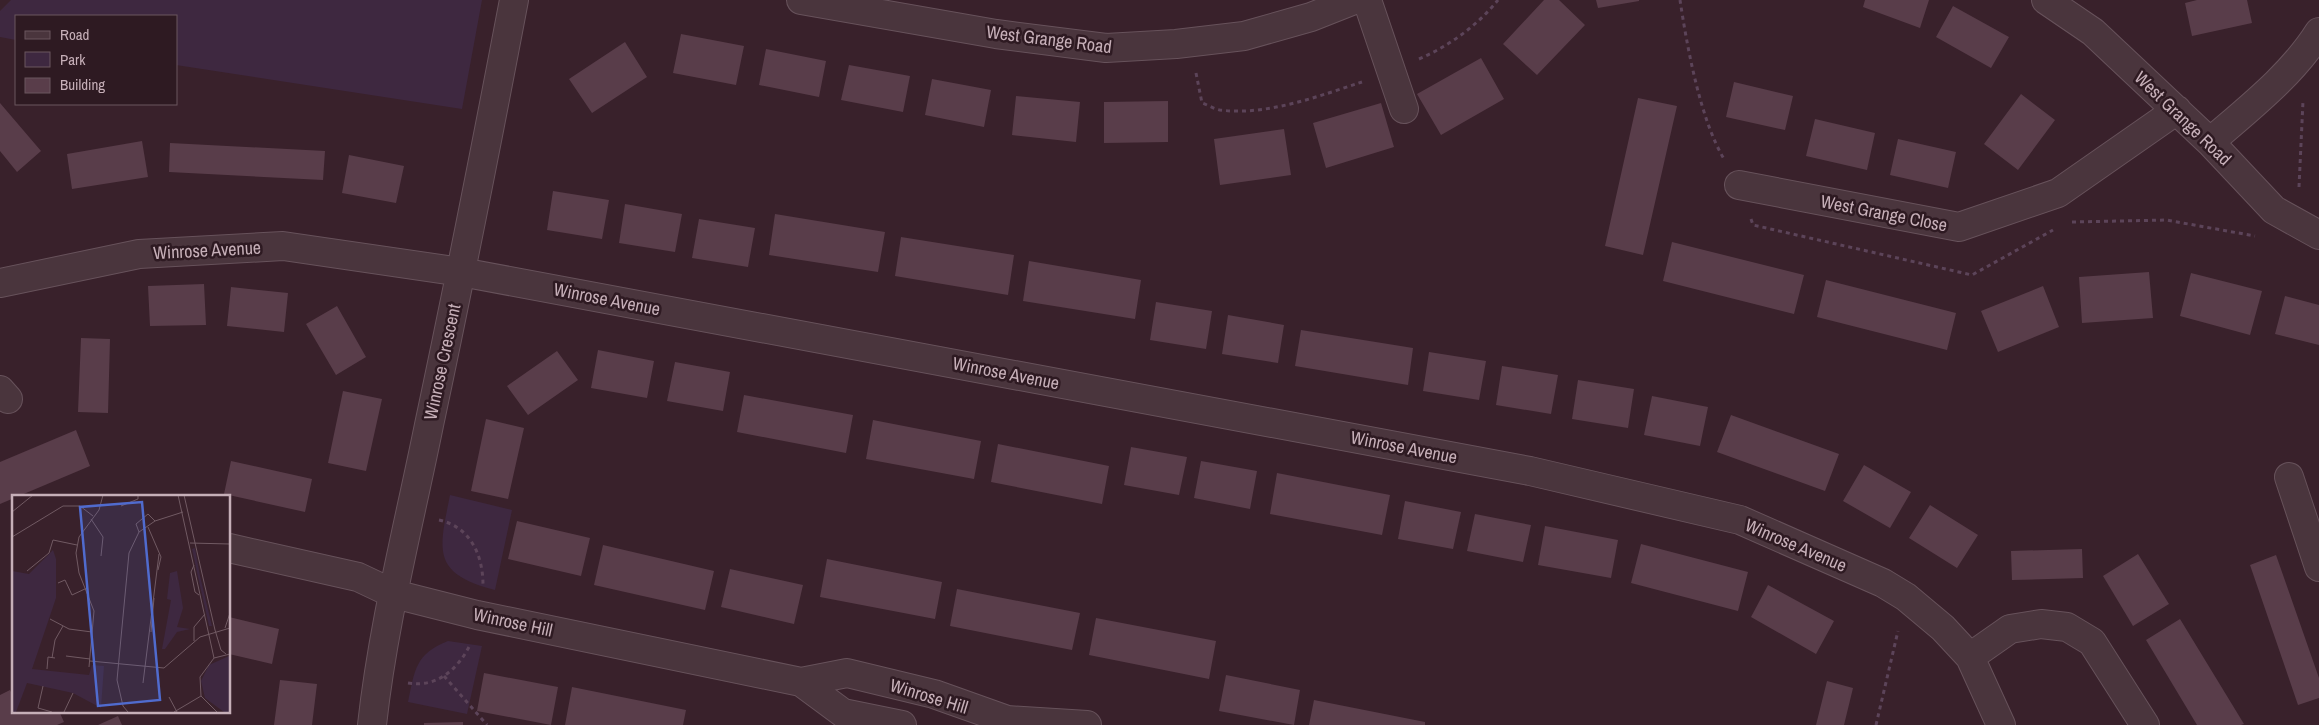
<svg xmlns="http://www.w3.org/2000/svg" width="2319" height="725" font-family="'Archivo Narrow',sans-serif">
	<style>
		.green { fill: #3e2840 }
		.building { fill: #593d4a }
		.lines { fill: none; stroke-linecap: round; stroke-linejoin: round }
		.minor-casing { stroke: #67525b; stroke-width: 30 }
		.path { stroke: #5c4459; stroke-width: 3; stroke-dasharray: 4 4; stroke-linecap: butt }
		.minor { stroke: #4a353d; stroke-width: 28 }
		.labels { text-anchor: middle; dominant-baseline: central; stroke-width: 5; stroke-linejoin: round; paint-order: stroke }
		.street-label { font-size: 18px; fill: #c6afb8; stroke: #2e1a22 }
		.inset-road { fill: none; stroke: #715a63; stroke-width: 1 }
		.view { fill: #506bce; fill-opacity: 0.15; stroke: #506bce; stroke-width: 2.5 }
		.inset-edge { fill: none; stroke: #c6afb8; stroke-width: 2.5 }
	</style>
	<rect width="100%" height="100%" fill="#39212b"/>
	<path class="green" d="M11 0H482L462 109 176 65V16H16V40L0 37V11Z
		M450 495 512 510 495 590C431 573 439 551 450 495Z
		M448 641 482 646 467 714 408 702C415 670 415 654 448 641Z"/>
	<path class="building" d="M1544 0H1559L1585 25 1537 75 1503 44Z
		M1596 0H1639V1L1598 8Z
		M1865 0H1929L1920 28 1863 7Z
		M2197 0H2247L2252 23 2192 36 2185 3Z
		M1953 6 2009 37 1991 68 1936 37Z
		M681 34 744 46 736 85 673 73Z
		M625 42 647 77 592 113 569 79Z
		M766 49 826 61 819 97 759 85Z
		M1481 58 1504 99 1441 135 1417 94Z
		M849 65 910 76 903 112 841 100Z
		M932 79 991 90 984 127 925 115Z
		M1734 82 1793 96 1785 130 1726 117Z
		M2021 94 2055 120 2018 170 1984 144Z
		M1016 96 1080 102 1076 142 1012 135Z
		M1638 98 1677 106 1643 255 1605 246Z
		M1168 101V142L1104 143V102Z
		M0 103 41 151 17 172 0 151Z
		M1381 103 1394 147 1326 168 1313 123Z
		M1815 119 1875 133 1867 170 1806 156Z
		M1284 129 1291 175 1220 185 1214 139Z
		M1898 139 1956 152 1948 188 1890 175Z
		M142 141 148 177 72 189 67 154Z
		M170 143 325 151 323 180 169 172Z
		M349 155 404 166 396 203 342 193Z
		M553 191 609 200 602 239 547 230Z
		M625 204 682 214 675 252 619 243Z
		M775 214 885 232 878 272 769 255Z
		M699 219 755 228 748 267 692 258Z
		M901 237 1014 255 1008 295 895 276Z
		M1672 242 1804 275 1794 314 1663 281Z
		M1029 261 1141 280 1135 319 1023 301Z
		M2149 272 2153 318 2082 323 2079 277Z
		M2191 273 2262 291 2250 335 2180 316Z
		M1826 280 1956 313 1947 350 1817 317Z
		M204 284 206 325 150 326 148 286Z
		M2043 286 2059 327 1998 352 1981 311Z
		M231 287 288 293 284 332 227 326Z
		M2285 296 2319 305V345L2275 334Z
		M1156 302 1212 311 1206 349 1150 340Z
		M337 306 366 357 336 375 306 324Z
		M1228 315 1284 325 1278 363 1222 354Z
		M1301 330 1413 348 1408 385 1295 366Z
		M81 338 110 339 108 413 78 412Z
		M598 350 654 361 647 398 591 388Z
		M557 351 578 380 528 415 507 386Z
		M1429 352 1486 361 1479 400 1423 391Z
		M675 362 730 372 723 411 667 401Z
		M1502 366 1558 375 1551 414 1496 405Z
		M1578 380 1634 389 1628 428 1572 419Z
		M343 391 382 399 366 471 328 463Z
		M744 395 853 415 846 453 737 432Z
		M1652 396 1708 407 1700 446 1644 435Z
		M1731 415 1839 454 1825 491 1717 452Z
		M486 419 524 428 508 499 471 491Z
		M873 420 981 441 974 479 866 459Z
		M76 430 90 466 0 504V462Z
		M998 444 1109 466 1102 504 991 482Z
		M1131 447 1187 457 1179 495 1124 485Z
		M231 461 312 479 305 512 224 494Z
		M1201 461 1257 471 1250 509 1194 498Z
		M1864 465 1911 492 1890 528 1843 501Z
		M1277 473 1390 495 1382 535 1270 514Z
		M1405 501 1461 512 1453 549 1398 539Z
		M1930 505 1978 535 1957 568 1909 538Z
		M1475 514 1531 525 1523 562 1467 551Z
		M517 521 590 538 581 576 508 559Z
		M1545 526 1618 540 1611 578 1538 565Z
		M1641 544 1748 572 1738 611 1631 583Z
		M603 545 714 571 705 610 594 585Z
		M2082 549 2083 578 2012 580 2011 551Z
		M2138 554 2169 604 2133 626 2103 576Z
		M2276 555 2319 678V698L2298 705 2250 565Z
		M827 559 942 582 935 619 820 597Z
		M730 569 803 585 794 624 721 607Z
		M1768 585 1834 621 1816 654 1751 617Z
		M957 589 1080 613 1072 650 950 626Z
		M229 617 279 629 272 664 229 654Z
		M1096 618 1216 641 1209 679 1089 655Z
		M2180 619 2244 724 2241 725H2197L2146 640Z
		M484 673 558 687 551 725 477 711Z
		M1226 675 1300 690 1294 725 1219 711Z
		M280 680 317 684 312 725H274Z
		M1827 681 1853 688 1844 725H1816Z
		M572 687 686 710 683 725H565Z
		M10 690 14 698V711H59L64 722 57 725H0V695Z
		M1314 700 1425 722V725H1309Z
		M118 716 122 725H98Z
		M463 722V725H424V723Z"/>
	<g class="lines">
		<defs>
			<path id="minor" d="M801 0 996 34 1106 48 1176 44 1244 36 1311 17 1354 0
				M1367 0 1404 109
				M2046 0 2093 32 2210 142 2274 210 2319 235
				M2210 142C2248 109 2292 75 2319 32
				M1739 185 1959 227 2058 193 2177 110
				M0 283 139 254 283 246 461 272 1530 471 1740 520 1883 583 1906 597 1943 628 1970 657 2001 725
				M0 390 8 399
				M2289 477 2319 567
				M229 548 358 577 394 594 477 615 801 682 847 673 934 694 1007 720 1087 725
				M1970 657 2010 629 2041 624 2067 627 2092 642 2145 725
				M801 682 843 713 902 725
				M372 725C383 624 409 524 429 425 459 284 487 142 514 0"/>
		</defs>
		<use href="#minor" class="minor-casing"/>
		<path class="path" d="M1680 0C1687 46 1700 119 1724 159
			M1419 59C1449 46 1477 26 1498 0
			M1196 73 1202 103C1208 105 1214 109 1220 110 1267 116 1319 96 1362 82
			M2299 187 2303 101
			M1751 219 1753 225 1972 275 2053 230
			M2072 222 2166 220 2255 236
			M439 520C471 527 483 556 483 585
			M444 676 487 725
			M408 683C437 688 458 669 470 645
			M1876 725 1898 631"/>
		<use href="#minor" class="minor"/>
	</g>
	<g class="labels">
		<g class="street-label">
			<text transform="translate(1049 39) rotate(7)">West Grange Road</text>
			<text transform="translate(2183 118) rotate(44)">West Grange Road</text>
			<text transform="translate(1884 213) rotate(11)">West Grange Close</text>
			<text transform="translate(207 250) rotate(-3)">Winrose Avenue</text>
			<text transform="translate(607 299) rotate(11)">Winrose Avenue</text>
			<text transform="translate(442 362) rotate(-78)">Winrose Crescent</text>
			<text transform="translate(1006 373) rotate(11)">Winrose Avenue</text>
			<text transform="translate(1404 447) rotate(11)">Winrose Avenue</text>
			<text transform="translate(1796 545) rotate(23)">Winrose Avenue</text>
			<text transform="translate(513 622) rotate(12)">Winrose Hill</text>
			<text transform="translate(929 696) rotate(17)">Winrose Hill</text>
		</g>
	</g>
	<g transform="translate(12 495)">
		<rect width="218" height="218" fill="#39212b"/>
		<path d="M183 53 188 81 200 131H197L186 82 180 54ZM41 55 44 64V103L20 174 77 180 80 170 92 171 89 213 61 198 15 188 4 217H0V76L17 79ZM165 76 171 113 165 132 178 134 165 137 153 154H150L159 105 155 104 158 78ZM217 161V217H212L193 203 189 186 197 170Z" fill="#3e2840"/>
		<path class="inset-road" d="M166 0 202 163M172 0 203 135 209 155 214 159M109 11 126 4V0M0 17 21 0M79 24 91 42 89 61M136 32 149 62 146 75M127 37 124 29 136 19 143 26M0 42 51 11H68L81 21M178 48 218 49M182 70 179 77 183 97 187 100M15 76 37 58 41 45 65 50M46 88 53 85 60 100 75 93M38 124 57 134 80 137M213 133 218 118M139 137 142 103M182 146V132L193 119M54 161 78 164M40 163 43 145 51 131M78 166 152 173 188 142 218 133M77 172 82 116 67 78 64 58 67 42 87 15 91 0M35 174 36 162 43 163M131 188 147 59M31 191 26 213 40 217M157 202 165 217M52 217 61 198M116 217 111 211 105 185 117 58 127 37 143 26 171 17M162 217 189 201M205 217 189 201 188 182 202 163 218 159"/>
		<path class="view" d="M130 7 148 205 86 211 68 12Z"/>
		<rect width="218" height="218" class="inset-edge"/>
	</g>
	<rect x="15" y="15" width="162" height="90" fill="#2e1a22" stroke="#6b565e"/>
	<rect x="25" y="31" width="25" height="8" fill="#4a353d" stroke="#6b565e"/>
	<text x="60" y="40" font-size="15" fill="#c6afb8">Road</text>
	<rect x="25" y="52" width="25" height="15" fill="#3e2840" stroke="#6b565e"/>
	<text x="60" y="65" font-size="15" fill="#c6afb8">Park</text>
	<rect x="25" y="78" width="25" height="15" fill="#593d4a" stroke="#6b565e"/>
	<text x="60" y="90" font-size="15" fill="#c6afb8">Building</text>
</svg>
